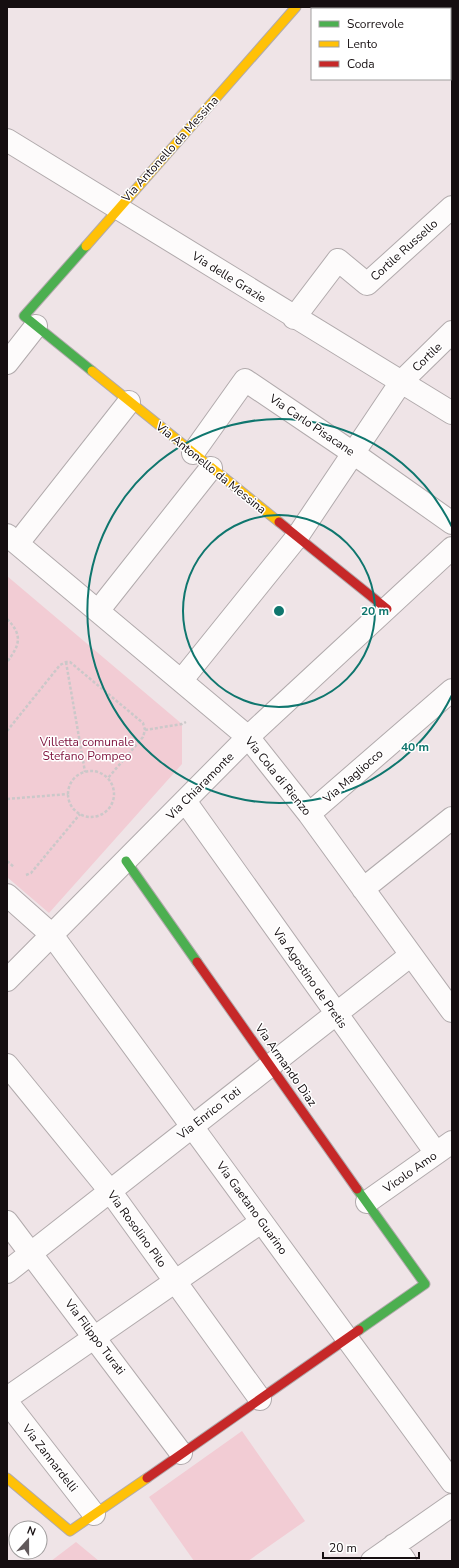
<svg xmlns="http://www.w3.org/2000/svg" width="459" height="1568" font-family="'Nunito Sans',sans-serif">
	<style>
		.green { fill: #f2ccd4 }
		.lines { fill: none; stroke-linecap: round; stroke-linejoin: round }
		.street-casing { stroke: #b1aaac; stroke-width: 24 }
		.fast-casing { stroke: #b1aaac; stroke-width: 11 }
		.slow-casing { stroke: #b1aaac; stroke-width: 11 }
		.jam-casing { stroke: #b1aaac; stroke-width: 11 }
		.path { stroke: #cbc8c9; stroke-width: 2.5; stroke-dasharray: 3 2; stroke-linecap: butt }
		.street { stroke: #fdfbfb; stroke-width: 22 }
		.fast { stroke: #4caf50; stroke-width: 9 }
		.slow { stroke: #ffc107; stroke-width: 9 }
		.jam { stroke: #c62828; stroke-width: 9 }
		.ring { fill: none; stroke: #0f766e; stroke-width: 2 }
		.labels { text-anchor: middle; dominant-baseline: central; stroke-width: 3; stroke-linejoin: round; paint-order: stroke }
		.street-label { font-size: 12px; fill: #150e10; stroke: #fff }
		.park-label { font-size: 12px; fill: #7e123d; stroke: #fff }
		.centre { fill: #0f766e; stroke: #fff; stroke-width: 2 }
		.ring-label { font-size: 12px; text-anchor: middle; font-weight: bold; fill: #0f766e; stroke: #fff; stroke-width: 3; stroke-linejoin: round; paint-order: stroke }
	</style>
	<rect width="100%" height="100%" fill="#efe4e7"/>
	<path class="green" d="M7 576 182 724V764L49 913 7 877Z
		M242 1431 305 1521 248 1561H194L149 1497Z
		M76 1542 99 1561H50H51Z"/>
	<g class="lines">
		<defs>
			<path id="street" d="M7 140 452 413
				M294 318 338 260 367 284 452 207
				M7 363 36 326
				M193 453 245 380 353 453 452 523
				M7 535 248 737 309 814 452 1011
				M18 543 129 402
				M98 611 211 468
				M181 681 297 537 401 382 452 332
				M185 801 436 1153
				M309 814 452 690
				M363 889 452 818
				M7 895 52 935 452 1482
				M7 980 248 737 452 548
				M7 1065 110 1191 260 1399
				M367 1202 452 1142
				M7 1222 181 1453
				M7 1272 411 955
				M7 1398 261 1222
				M7 1402 94 1514
				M394 1545 405 1561
				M372 1561 452 1505"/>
			<path id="fast" d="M86 246 24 316 92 371
				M126 861 197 962
				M357 1189 425 1284 359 1330"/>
			<path id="slow" d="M86 246 296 7
				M92 371 279 522
				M7 1478 70 1531 147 1478"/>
			<path id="jam" d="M279 522 387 609
				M197 962 357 1189
				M147 1478 359 1330"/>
		</defs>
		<use href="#street" class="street-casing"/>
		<use href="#fast" class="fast-casing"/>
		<use href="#slow" class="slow-casing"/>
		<use href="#jam" class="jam-casing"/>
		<path class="path" d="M7 619C23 635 20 645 7 662
			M66 662 85 772
			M145 730 182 724 186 722
			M7 731 60 665 66 662H70L143 723 145 730 143 737 108 778
			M68 794a23 23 0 1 1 46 0a23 23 0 1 1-46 0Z
			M7 799 68 794
			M7 861 14 867
			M26 875 31 873 80 814"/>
		<use href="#street" class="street"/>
		<use href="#fast" class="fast"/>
		<use href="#slow" class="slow"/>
		<use href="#jam" class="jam"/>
	</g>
	<g class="ring">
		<circle cx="279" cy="611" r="96"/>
		<path d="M452 695A192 192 0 1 1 452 527"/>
	</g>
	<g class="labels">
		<g class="street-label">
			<text transform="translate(170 149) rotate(-48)">Via Antonello da Messina</text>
			<text transform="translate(404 250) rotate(-42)">Cortile Russello</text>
			<text transform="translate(229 277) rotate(32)">Via delle Grazie</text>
			<text transform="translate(427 357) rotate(-44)">Cortile</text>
			<text transform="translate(312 425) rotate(34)">Via Carlo Pisacane</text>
			<text transform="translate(211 468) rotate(39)">Via Antonello da Messina</text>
			<text transform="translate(278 776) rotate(51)">Via Cola di Rienzo</text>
			<text transform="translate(353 776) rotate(-41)">Via Magliocco</text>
			<text transform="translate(200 786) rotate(-45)">Via Chiaramonte</text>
			<text transform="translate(310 978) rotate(55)">Via Agostino de Pretis</text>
			<text transform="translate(286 1065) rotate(55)">Via Armando Diaz</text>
			<text transform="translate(209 1113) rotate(-38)">Via Enrico Toti</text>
			<text transform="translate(410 1172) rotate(-35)">Vicolo Amo</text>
			<text transform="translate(252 1208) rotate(54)">Via Gaetano Guarino</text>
			<text transform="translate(137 1229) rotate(54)">Via Rosolino Pilo</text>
			<text transform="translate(95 1337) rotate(53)">Via Filippo Turati</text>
			<text transform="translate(50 1458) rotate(52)">Via Zannardelli</text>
		</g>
		<g class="park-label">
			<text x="87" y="742">Villetta comunale<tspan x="87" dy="14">Stefano Pompeo</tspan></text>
		</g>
	</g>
	<circle cx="279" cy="611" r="6" class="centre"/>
	<g class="ring-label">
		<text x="375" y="615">20 m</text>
		<text x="415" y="751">40 m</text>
	</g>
	<rect width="459" height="1568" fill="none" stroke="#150e10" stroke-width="16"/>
	<rect x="311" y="8" width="140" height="72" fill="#ffffff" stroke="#a19f9f"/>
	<rect x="319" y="21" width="20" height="6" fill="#4caf50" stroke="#a19f9f"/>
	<text x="347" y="28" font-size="12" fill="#150e10">Scorrevole</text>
	<rect x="319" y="41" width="20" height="6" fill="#ffc107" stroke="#a19f9f"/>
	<text x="347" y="48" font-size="12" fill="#150e10">Lento</text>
	<rect x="319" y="61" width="20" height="6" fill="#c62828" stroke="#a19f9f"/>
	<text x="347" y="68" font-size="12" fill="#150e10">Coda</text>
	<g transform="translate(28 1540) rotate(21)"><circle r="19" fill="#ffffff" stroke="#a19f9f"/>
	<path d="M0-3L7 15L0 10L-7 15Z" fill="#61595b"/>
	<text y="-6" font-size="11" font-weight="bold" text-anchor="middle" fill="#150e10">N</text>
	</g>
	<path d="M323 1552v6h96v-6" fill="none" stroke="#150e10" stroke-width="2"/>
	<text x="329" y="1552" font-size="12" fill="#150e10" stroke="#ffffff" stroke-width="3" paint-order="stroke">20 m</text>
</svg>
